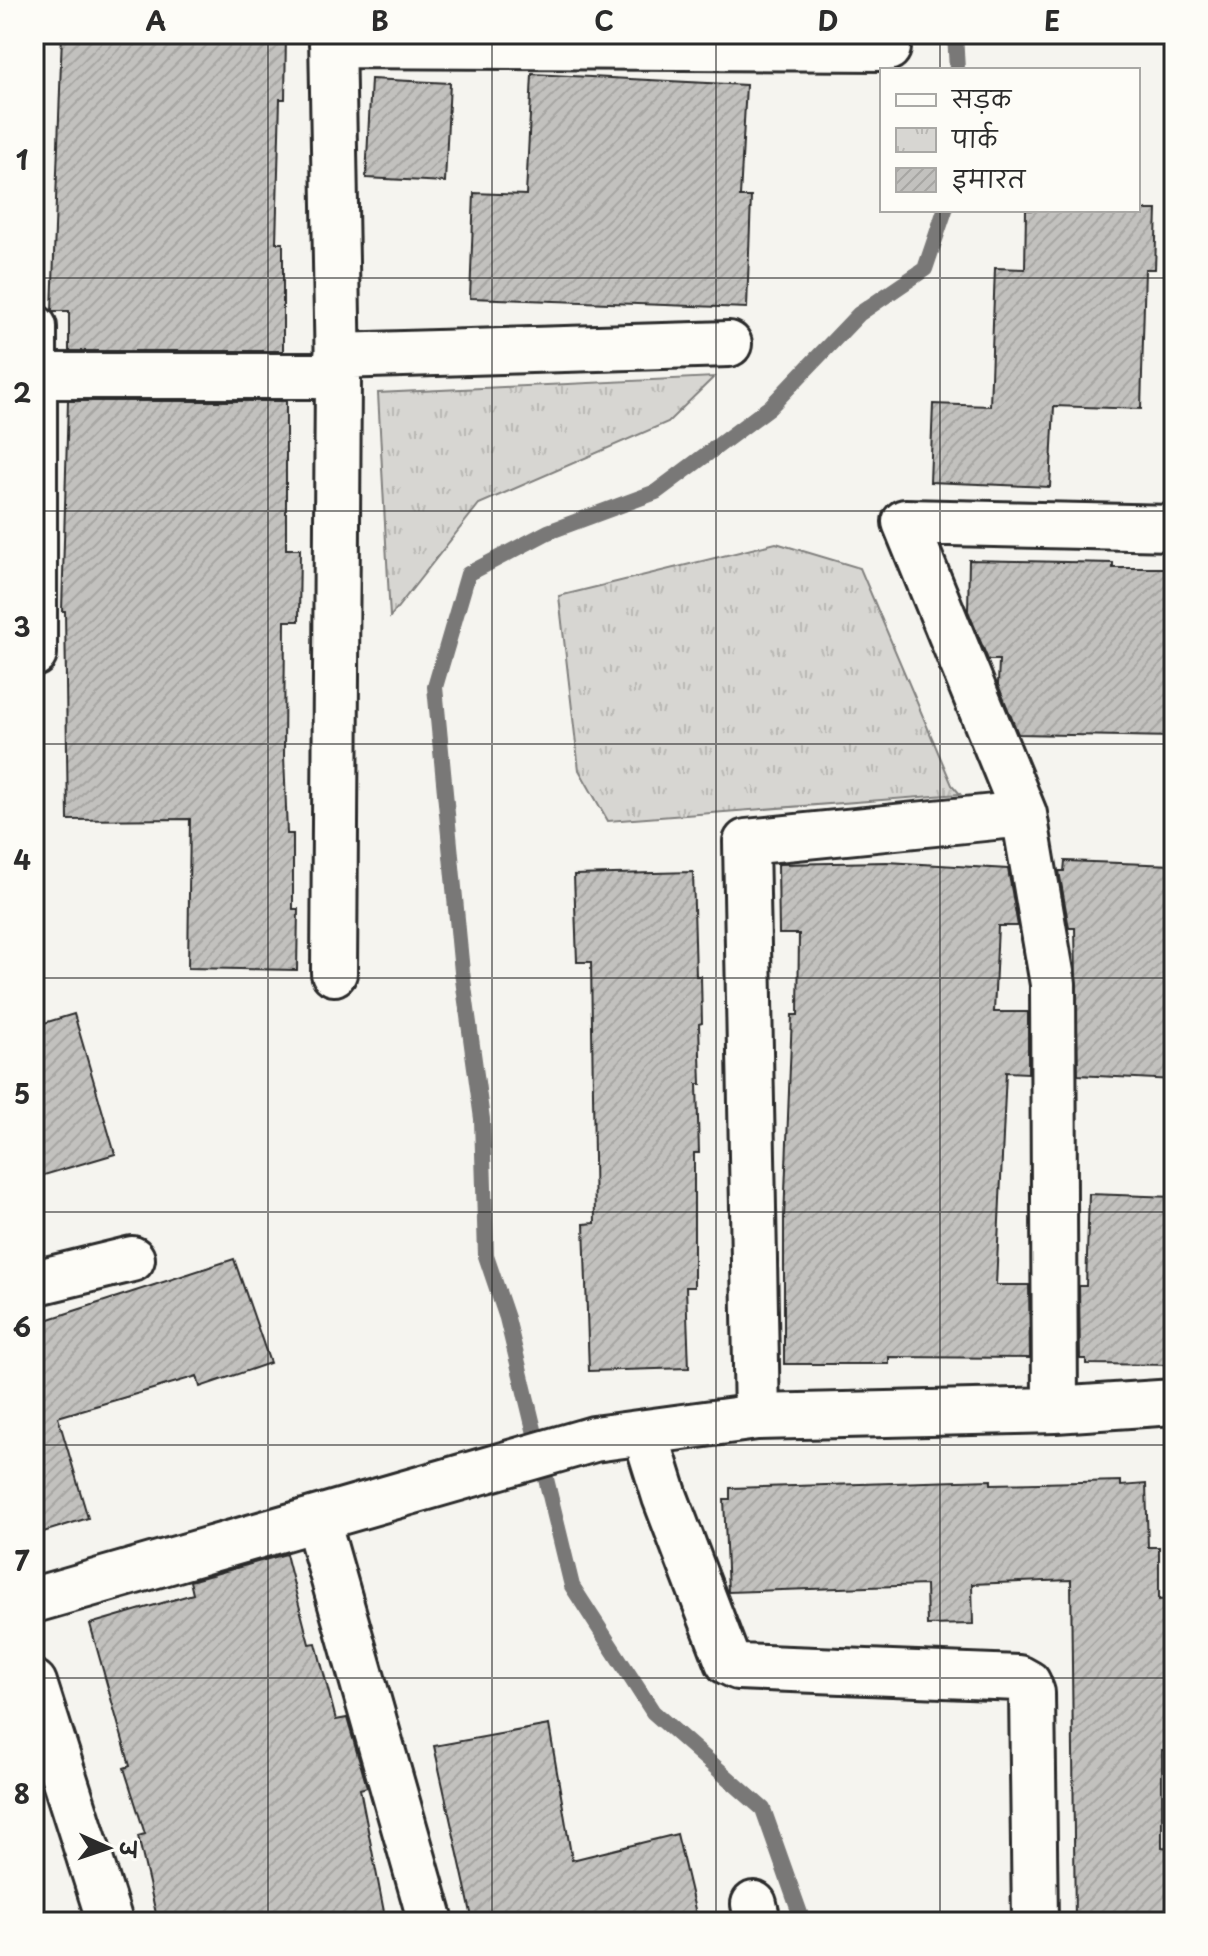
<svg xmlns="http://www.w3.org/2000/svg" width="1208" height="1956" font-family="'Playpen Sans','Playpen Sans Deva',sans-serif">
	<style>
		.park { fill: url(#park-tufts); stroke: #81807e; stroke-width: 2 }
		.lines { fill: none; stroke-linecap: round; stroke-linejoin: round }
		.stream { stroke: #797877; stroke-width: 16 }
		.building { fill: url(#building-hatch); stroke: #2b2b2b; stroke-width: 2 }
		.street-casing { stroke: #2b2b2b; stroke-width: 50 }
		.street { stroke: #fdfcf7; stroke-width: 44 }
		.grid { fill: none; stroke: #2b2b2b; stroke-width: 2; stroke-opacity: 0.55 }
		.neatline { fill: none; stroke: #2b2b2b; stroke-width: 3 }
		.grid-label { font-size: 26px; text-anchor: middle; font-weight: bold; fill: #2b2b2b }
	</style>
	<defs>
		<pattern id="park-tufts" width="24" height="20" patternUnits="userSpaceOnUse" patternTransform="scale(2)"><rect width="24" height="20" fill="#d7d6d2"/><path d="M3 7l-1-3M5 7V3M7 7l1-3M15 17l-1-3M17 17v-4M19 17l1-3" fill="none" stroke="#b9b8b4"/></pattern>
		<pattern id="building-hatch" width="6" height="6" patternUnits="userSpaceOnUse" patternTransform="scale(2)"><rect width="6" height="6" fill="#c2c1be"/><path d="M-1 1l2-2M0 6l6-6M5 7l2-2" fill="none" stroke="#a7a6a3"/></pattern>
	</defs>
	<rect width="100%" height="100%" fill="#f5f4ef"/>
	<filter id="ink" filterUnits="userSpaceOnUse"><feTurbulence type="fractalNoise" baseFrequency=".0125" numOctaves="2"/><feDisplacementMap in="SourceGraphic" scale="16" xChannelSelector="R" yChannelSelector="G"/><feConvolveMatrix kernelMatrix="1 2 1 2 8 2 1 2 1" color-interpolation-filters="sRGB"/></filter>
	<g filter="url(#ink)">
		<path class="park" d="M714 377 668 422 479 504 390 617 378 393Z
			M776 543 860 568 952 785 960 794 608 821 579 770 559 596Z"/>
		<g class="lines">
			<path class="stream" d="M955 34 957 70
				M803 1922 763 1809 653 1712 572 1586 507 1318 486 1256 482 1119 462 972 435 687 468 574 548 532 656 492 770 407 859 314 925 269 945 210"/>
		</g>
		<path class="building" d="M62 34H286L285 99H280L276 243H283V351H69V311H52Z
			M532 74 746 85 740 197H751L747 308 470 298 474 193 526 195Z
			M371 79 450 83 445 182 366 178Z
			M1026 210H1157L1155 269H1145L1141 409 1054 406 1050 487 930 482 933 404 990 406 995 268 1025 269Z
			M68 401H286V549H300L299 621H285L284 755 287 834H293V909H298L297 970 188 968 190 819 68 820 65 611H62Z
			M969 560 1113 563V568H1174V737L1018 734 998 685 999 660H988L968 611Z
			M1065 861 1174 865V1080L1078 1075 1075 928H1069L1059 871H1064Z
			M887 862 1008 869 1018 926H998L994 1012H1028V1073L1006 1072 996 1285H1029L1030 1358 889 1357V1364H784V1218L792 1015H798L799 934H779L778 864Z
			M693 872 696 976H701L702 1023 699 1024 701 1084H697L699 1153H694V1287H686L689 1368 589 1371 584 1224 595 1223 591 962H577L574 875Z
			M74 1014 115 1154 34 1178V1026Z
			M1089 1194 1174 1197V1365L1086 1364V1359H1080L1079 1286H1086Z
			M234 1259 270 1363 200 1387 197 1376 58 1417 88 1518 34 1535V1324Z
			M991 1480V1484L1121 1481V1486L1146 1484 1148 1547H1159V1600L1169 1599 1171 1750H1162V1847L1173 1848 1174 1922H1075L1071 1580 972 1584 973 1624 927 1625 926 1585 728 1592 724 1499H730V1488Z
			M286 1554 309 1644 316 1643 336 1720 347 1718 367 1787 360 1789 386 1922H158L138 1836 145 1834 124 1768 130 1766 90 1624 193 1594 190 1581Z
			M549 1725 572 1860 677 1834 698 1922H473L434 1746Z"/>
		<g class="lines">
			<defs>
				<path id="street" d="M332 34 338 376 334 973
					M332 45 888 48
					M34 327V654
					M337 356 729 344
					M35 376H338
					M34 1283 132 1259
					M1055 1410 1053 984 1024 814 905 522 1174 528
					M757 1417 746 842 1024 814
					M645 1433 665 1497 728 1662 738 1667 1019 1678 1028 1683 1032 1693 1035 1922
					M317 1520 431 1922
					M34 1600 594 1439 757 1417 1055 1410 1174 1402
					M34 1683 110 1922
					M754 1904 758 1922"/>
			</defs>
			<use href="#street" class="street-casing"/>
			<use href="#street" class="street"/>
		</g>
	</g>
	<path class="grid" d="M268 34V1922M492 34V1922M716 34V1922M940 34V70M940 210V1922M34 278H1174M34 511H1174M34 744H1174M34 978H1174M34 1212H1174M34 1445H1174M34 1678H1174"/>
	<rect width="1208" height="1956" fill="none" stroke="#fdfcf7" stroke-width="88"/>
	<rect x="880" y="68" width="260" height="144" fill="#fdfcf7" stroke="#a9a8a5" stroke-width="2"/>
	<rect x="896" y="94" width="40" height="12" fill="#fdfcf7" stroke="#a9a8a5" stroke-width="2"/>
	<text x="952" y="108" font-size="24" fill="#2b2b2b">सड़क</text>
	<rect x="896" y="128" width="40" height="24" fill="url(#park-tufts)" stroke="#a9a8a5" stroke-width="2"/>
	<text x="952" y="148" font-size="24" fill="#2b2b2b">पार्क</text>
	<rect x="896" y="168" width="40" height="24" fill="url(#building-hatch)" stroke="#a9a8a5" stroke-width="2"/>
	<text x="952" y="188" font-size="24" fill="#2b2b2b">इमारत</text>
	<g transform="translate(108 1848) rotate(93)" stroke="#fdfcf7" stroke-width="6" paint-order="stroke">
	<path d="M0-6L14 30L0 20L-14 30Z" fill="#2b2b2b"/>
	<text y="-12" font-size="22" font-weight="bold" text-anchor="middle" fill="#2b2b2b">उ</text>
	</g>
	<rect x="44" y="44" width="1120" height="1868" class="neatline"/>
	<g class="grid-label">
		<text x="156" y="31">A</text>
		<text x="380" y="31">B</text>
		<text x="604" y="31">C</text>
		<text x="828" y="31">D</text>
		<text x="1052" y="31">E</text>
		<text x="22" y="170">1</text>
		<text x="22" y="403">2</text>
		<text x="22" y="637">3</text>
		<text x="22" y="870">4</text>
		<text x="22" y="1104">5</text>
		<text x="22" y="1337">6</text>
		<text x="22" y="1571">7</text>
		<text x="22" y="1804">8</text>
	</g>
</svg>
